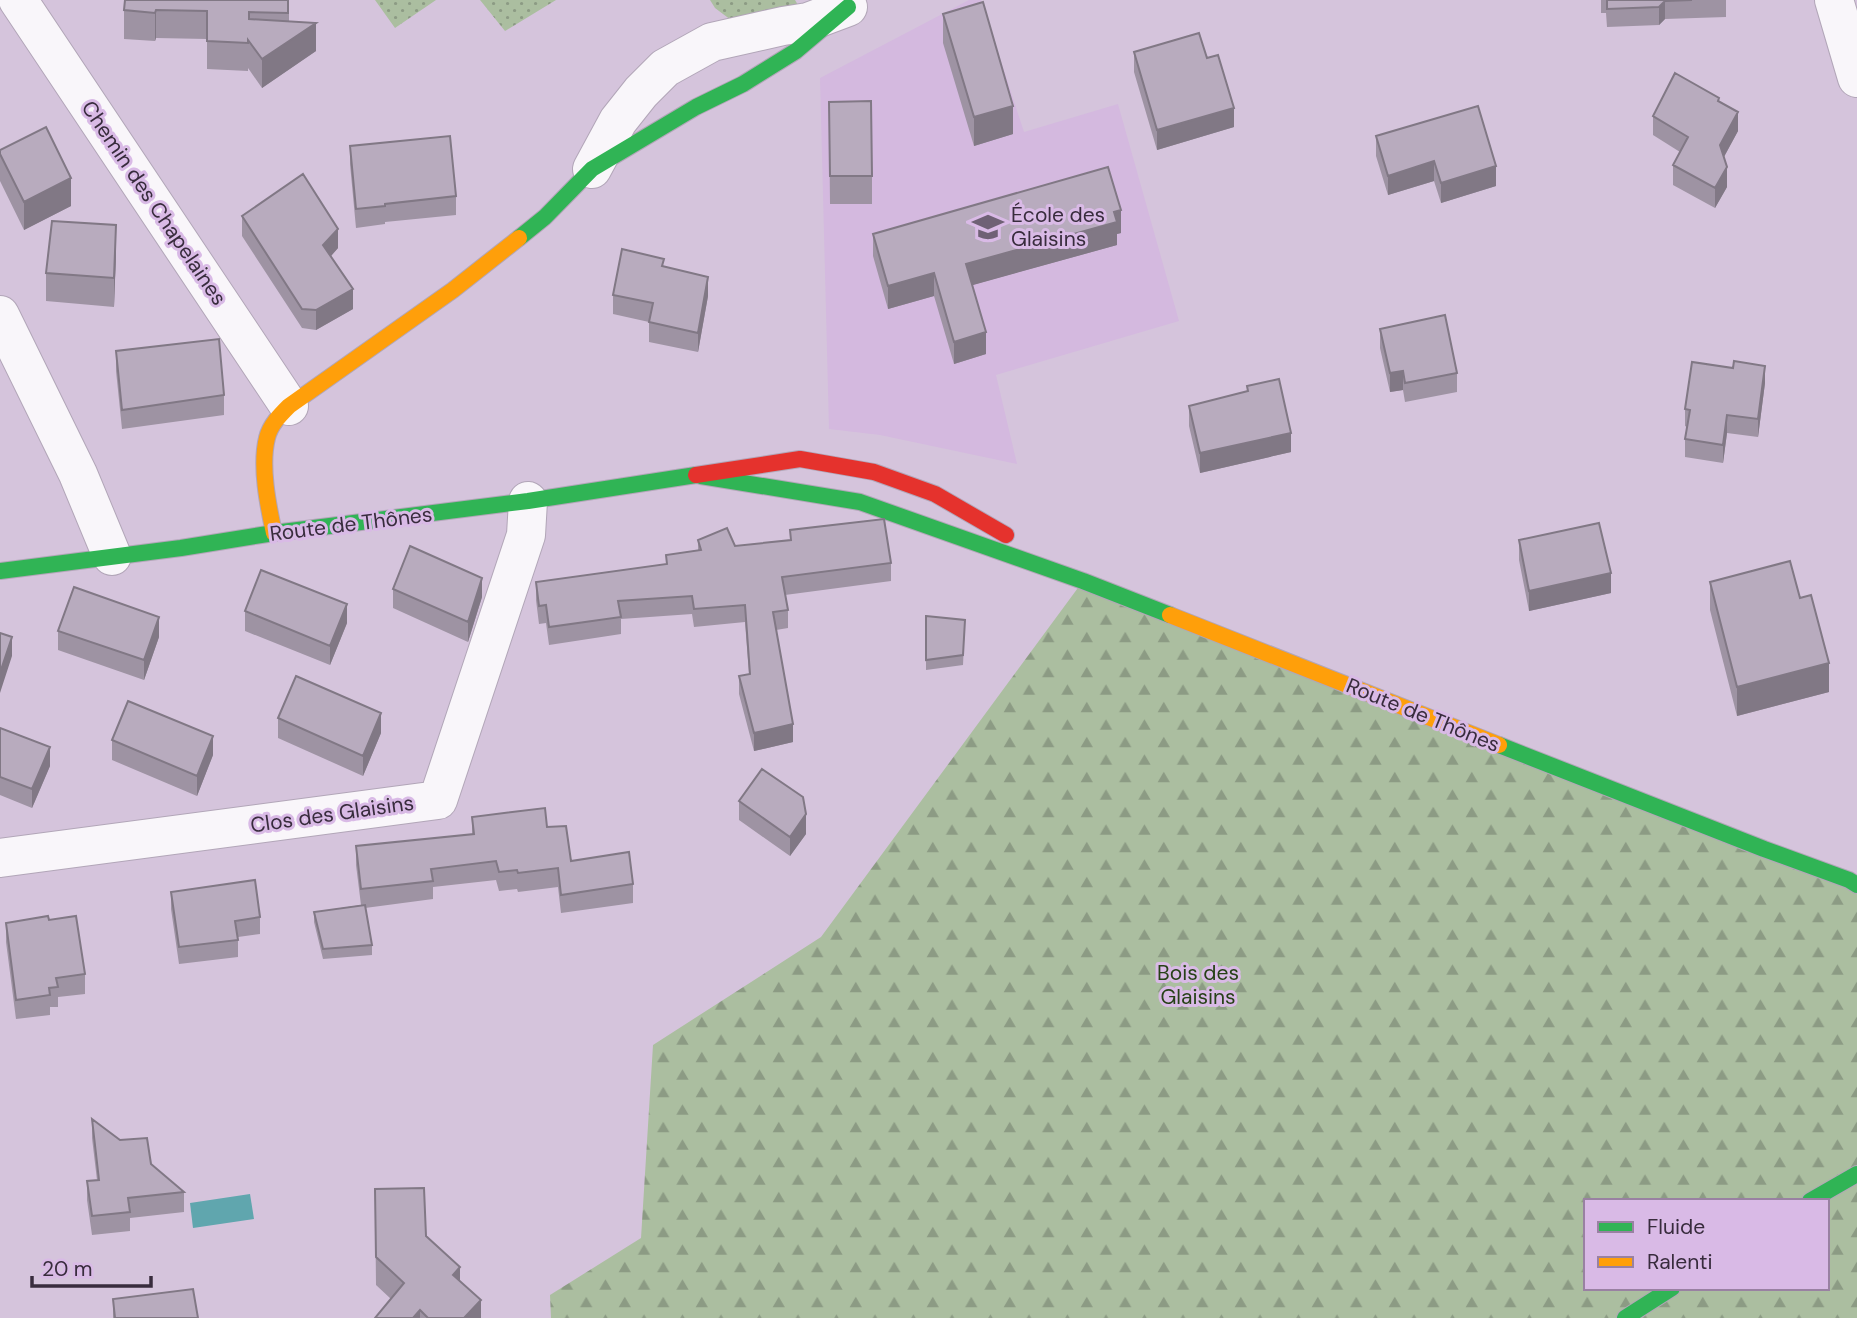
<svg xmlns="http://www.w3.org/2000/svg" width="1857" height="1318" font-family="'DM Sans',sans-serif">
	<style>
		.built { fill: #d4b9df }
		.grass { fill: url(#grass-dots) }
		.forest { fill: url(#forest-firs); fill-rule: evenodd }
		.water { fill: #60a6ae }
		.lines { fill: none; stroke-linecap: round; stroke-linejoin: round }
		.street-casing { stroke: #b2a6b8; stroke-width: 40 }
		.fast-casing { stroke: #b2a6b8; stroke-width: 18 }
		.slow-casing { stroke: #b2a6b8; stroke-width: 18 }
		.jam-casing { stroke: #b2a6b8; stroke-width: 18 }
		.street { stroke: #f9f6fa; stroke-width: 38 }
		.fast { stroke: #30b455; stroke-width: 16 }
		.slow { stroke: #ff9f0a; stroke-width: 16 }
		.jam { stroke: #e5322d; stroke-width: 16 }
		.wall { fill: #9e93a3 }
		.shaded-wall { fill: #817885 }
		.building { fill: #b8abbe; stroke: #817885; stroke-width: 2 }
		.labels { text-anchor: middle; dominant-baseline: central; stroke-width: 6; stroke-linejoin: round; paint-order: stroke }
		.street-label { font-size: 21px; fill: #382c3d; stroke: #d9bae6 }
		.poi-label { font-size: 21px; fill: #382c3d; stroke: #d9bae6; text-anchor: start }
		.park-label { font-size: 21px; fill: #264117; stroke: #d9bae6 }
	</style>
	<defs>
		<pattern id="grass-dots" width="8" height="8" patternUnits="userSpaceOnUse" patternTransform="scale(1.75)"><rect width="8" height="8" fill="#abbea0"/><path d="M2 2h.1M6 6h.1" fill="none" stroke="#8c9b84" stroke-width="1.8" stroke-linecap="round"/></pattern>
		<pattern id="forest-firs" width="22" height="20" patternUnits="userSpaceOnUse" patternTransform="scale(1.75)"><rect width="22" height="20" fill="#abbea0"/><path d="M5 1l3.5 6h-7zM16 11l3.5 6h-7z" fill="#8c9b84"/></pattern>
	</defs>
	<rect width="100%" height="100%" fill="#d5c4dc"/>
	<path class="built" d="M969 0H981L1024 132 1118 104 1179 321 996 375 1017 464 880 435 829 429 820 78Z"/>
	<path class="grass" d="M375 0H436L395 28Z
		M480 0H556L505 31Z
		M710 0H795L798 5 731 20 715 8Z"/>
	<path class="forest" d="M1083 581 1857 885V1318H551L550 1295 641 1238 653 1045 821 937ZM1586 1201H1827V1288H1586Z"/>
	<path class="water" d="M250 1194 254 1219 193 1228 190 1203Z"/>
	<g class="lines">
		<defs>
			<path id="street" d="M18 0 289 406
				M1834 0 1857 78
				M592 169 618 121 641 92 665 68 712 42 783 26 808 22 848 7
				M0 315 78 474 112 556
				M0 858 438 800 526 535 528 501"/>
			<path id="fast" d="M519 238 545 217 592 169 696 107 743 84 796 51 848 7
				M701 476 860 502 1083 581 1170 615
				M0 571 181 548 274 533 528 501 696 475
				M1499 745 1764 849 1849 880 1857 885
				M1810 1201 1857 1174
				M1625 1318 1672 1288"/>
			<path id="slow" d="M274 533C268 505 260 466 267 438 270 425 280 415 289 406L453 290 519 238
				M1170 615 1499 745"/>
			<path id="jam" d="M696 475 800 459 874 472 935 494 1006 535"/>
		</defs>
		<use href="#street" class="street-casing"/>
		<use href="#fast" class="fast-casing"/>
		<use href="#slow" class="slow-casing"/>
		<use href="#jam" class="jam-casing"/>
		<use href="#street" class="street"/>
		<use href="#fast" class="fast"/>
		<use href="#slow" class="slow"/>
		<use href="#jam" class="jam"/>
	</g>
	<path class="wall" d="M289 0V21L316 51 262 88 248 68V71L207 69V39L156 38 155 41 124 39V10Z
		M1601 0H1726V17L1665 19 1659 25 1607 27 1606 13H1601Z
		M943 14 1013 134 974 146 943 43Z
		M1134 52 1207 58 1234 127 1157 150 1134 72Z
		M1719 101 1738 131 1724 157 1727 187 1715 208 1673 185V165L1680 152 1653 135V116Z
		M829 102 872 176V204H830Z
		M1376 136 1496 186 1441 203 1434 181 1388 195 1376 156Z
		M350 146 456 196V215L385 222V224L356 228 350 164Z
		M0 150 71 206 24 230 0 181Z
		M242 216 338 248 331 256 353 309 316 330 302 328 242 236Z
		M1121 233 1117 234V245L972 285 986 354 954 364 934 296 888 309 873 256V234Z
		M116 253 114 307 46 301V273Z
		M664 266 708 296 698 352 649 342V322L613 314V295Z
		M1380 329 1457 373V392L1405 402 1403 390 1390 392 1380 348Z
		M116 351 224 395V415L122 429 116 371Z
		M1765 383 1758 437 1727 433 1723 463 1685 457V439L1687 427 1685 426V409Z
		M1247 386 1291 452 1200 473 1189 426V406L1247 392Z
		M790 530 891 563V581L785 595 788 610V628L776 630 793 742 754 751 739 694V676L749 674 745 622 694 627 692 614 621 619V634L549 645 546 623 539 624 536 600V582L666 564V555L698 550V540L735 546 790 540Z
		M1519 540 1611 593 1529 611 1519 560Z
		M1710 582 1800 598 1829 692 1737 716 1710 610Z
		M393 589 482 597 468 642 393 608Z
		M245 611 347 623 330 665 245 631Z
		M926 616 965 620 963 665 926 670Z
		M58 631 159 637 144 680 58 650Z
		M278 718 381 733 363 776 278 738Z
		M0 728 50 766 32 808 0 795Z
		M112 740 213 755 197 796 112 760Z
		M739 801 806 834 790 856 739 820Z
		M472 817 547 827 571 861 633 884V903L561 913 558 887 518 892 517 889 499 891 496 880 433 887V899L365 908 372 945V955L323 959 314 922V912L361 905 356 865V846L472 834Z
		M171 892 260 917V934L238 937V957L179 964 171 909Z
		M49 920 85 974V994L58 997V1007H50V1015L16 1019 6 942V923Z
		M92 1119 151 1164 184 1192V1212L130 1218V1231L92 1235 87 1200V1181L97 1180 92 1138Z
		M375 1189 426 1236 460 1281 481 1318H375L391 1299 376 1285Z
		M113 1299 198 1318H113Z"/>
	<path class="shaded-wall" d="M1665 1V19L1659 25V7Z
		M156 10V38L155 41V13Z
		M316 23V51L262 88V59Z
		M1013 106V134L974 146V117Z
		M1234 108V127L1157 150V130Z
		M1738 112V131L1720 164V145Z
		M1434 161V181L1388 195V176Z
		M1496 166V186L1441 203V183Z
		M1727 167V187L1715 208V188Z
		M71 178V206L24 230V202Z
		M1121 210V233L1117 234V245L966 287V264Z
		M116 225V253L114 307V278Z
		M338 229V248L323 265V245Z
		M934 273V296L888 309V286Z
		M708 277V296L698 352V333Z
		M353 289V309L316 330V310Z
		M986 332V354L954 364V342Z
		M1765 366V383L1758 437V419Z
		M1403 371V390L1390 392V373Z
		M1727 415V433L1723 463V445Z
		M1291 433V452L1200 473V453Z
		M1611 573V593L1529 611V591Z
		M482 578V597L468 642V622Z
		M347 604V623L330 665V646Z
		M159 617V637L144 680V660Z
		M12 637V656L0 693V673Z
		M1829 663V692L1737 716V687Z
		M381 713V733L363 776V756Z
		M793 724V742L754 751V733Z
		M213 736V755L197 796V776Z
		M50 747V766L32 808V789Z
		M806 814V834L790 856V837Z
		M460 1267V1295L453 1275Z
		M481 1300V1318H464Z
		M420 1310V1318H413Z"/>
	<path class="building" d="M125 0H288V13L249 12V19L316 23 262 59 248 40V43L207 41V11L156 10 155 13 124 10Z
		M1607 0H1692L1665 1 1659 7 1607 9Z
		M983 2 1013 106 974 117 943 14Z
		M1199 33 1207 58 1218 55 1234 108 1157 130 1134 52Z
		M1675 73 1719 98 1718 101 1738 112 1720 145 1727 167 1715 188 1673 165 1688 137 1653 116Z
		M871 101 872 176H830L829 102Z
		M1478 106 1496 166 1441 183 1434 161 1388 176 1376 136Z
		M46 127 71 178 24 202 0 154V150Z
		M450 136 456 196 385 204V206L356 209 350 146Z
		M1108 167 1121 210 1114 212 1117 222 966 264 986 332 954 342 934 273 888 286 873 234Z
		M303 174 338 229 323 245 353 289 316 310 302 309 242 216Z
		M52 221 116 225 114 278 46 273Z
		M622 249 664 259 662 266 708 277 698 333 649 322 653 303 613 295Z
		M1445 315 1457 373 1405 383 1403 371 1390 373 1380 329Z
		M219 339 224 395 122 410 116 351Z
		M1734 361 1765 366 1758 419 1727 415 1723 445 1685 439 1690 410 1685 409 1692 362 1733 368Z
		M1279 379 1291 433 1200 453 1189 406 1248 391 1247 386Z
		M884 519 891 563 782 577 788 610 773 612 793 724 754 733 739 676 750 674 745 605 694 609 692 596 618 601 621 617 549 627 546 605 539 606 536 582 667 564 666 555 701 550 698 540 727 528 735 546 791 540 790 530Z
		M1599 523 1611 573 1529 591 1519 540Z
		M410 546 482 578 468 622 393 589Z
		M1790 561 1800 598 1811 595 1829 663 1737 687 1710 582Z
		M261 570 347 604 330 646 245 611Z
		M74 587 159 617 144 660 58 631Z
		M926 616 965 620 963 655 926 660Z
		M0 633 12 637 0 673Z
		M296 676 381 713 363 756 278 718Z
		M128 701 213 736 197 776 112 740Z
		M0 728 50 747 32 789 0 777Z
		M762 769 803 797 806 814 790 837 739 801Z
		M545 808 547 827 566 826 571 861 629 852 633 884 561 895 558 868 518 873 517 870 499 872 496 861 431 869 433 881 361 889 356 846 474 834 472 817Z
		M255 880 260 917 235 921 238 940 179 947 171 892Z
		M365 905 372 945 323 949 314 912Z
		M48 916 49 920 76 916 85 974 56 978 58 987 49 988 50 995 16 1000 6 923Z
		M92 1119 120 1140 147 1138 151 1164 184 1192 128 1198 130 1212 92 1216 87 1181 99 1180Z
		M424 1188 426 1236 460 1267 453 1275 481 1300 464 1318H428L420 1310 413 1318H375L404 1283 376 1257 375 1189Z
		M193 1289 198 1318H115L113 1299Z"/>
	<defs>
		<symbol id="school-bare" viewBox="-9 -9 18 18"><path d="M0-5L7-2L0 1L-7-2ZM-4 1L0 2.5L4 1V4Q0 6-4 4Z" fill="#6f6175" stroke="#d9bae6" stroke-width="2.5" paint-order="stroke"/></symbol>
	</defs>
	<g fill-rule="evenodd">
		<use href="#school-bare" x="966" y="205" width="44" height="44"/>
	</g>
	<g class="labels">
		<g class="street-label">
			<text transform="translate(154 203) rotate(56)">Chemin des Chapelaines</text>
			<text transform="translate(351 524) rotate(-7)">Route de Thônes</text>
			<text transform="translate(1423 715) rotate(22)">Route de Thônes</text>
			<text transform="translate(332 814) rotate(-8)">Clos des Glaisins</text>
		</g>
		<g class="poi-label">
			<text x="1011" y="215">École des<tspan x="1011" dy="24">Glaisins</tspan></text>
		</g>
		<g class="park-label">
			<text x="1198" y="973">Bois des<tspan x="1198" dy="24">Glaisins</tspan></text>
		</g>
	</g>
	<rect x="1584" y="1199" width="245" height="91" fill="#d9bae6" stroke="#9981a2" stroke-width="2"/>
	<rect x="1598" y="1222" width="35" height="10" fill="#30b455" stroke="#9981a2" stroke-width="2"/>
	<text x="1647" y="1234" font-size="21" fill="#382c3d">Fluide</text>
	<rect x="1598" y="1257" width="35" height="10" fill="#ff9f0a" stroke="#9981a2" stroke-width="2"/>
	<text x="1647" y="1269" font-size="21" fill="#382c3d">Ralenti</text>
	<path d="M32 1276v10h119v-10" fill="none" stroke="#382c3d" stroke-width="3.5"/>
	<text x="42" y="1276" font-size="21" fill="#382c3d" stroke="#d9bae6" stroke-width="5" paint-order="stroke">20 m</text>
</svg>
